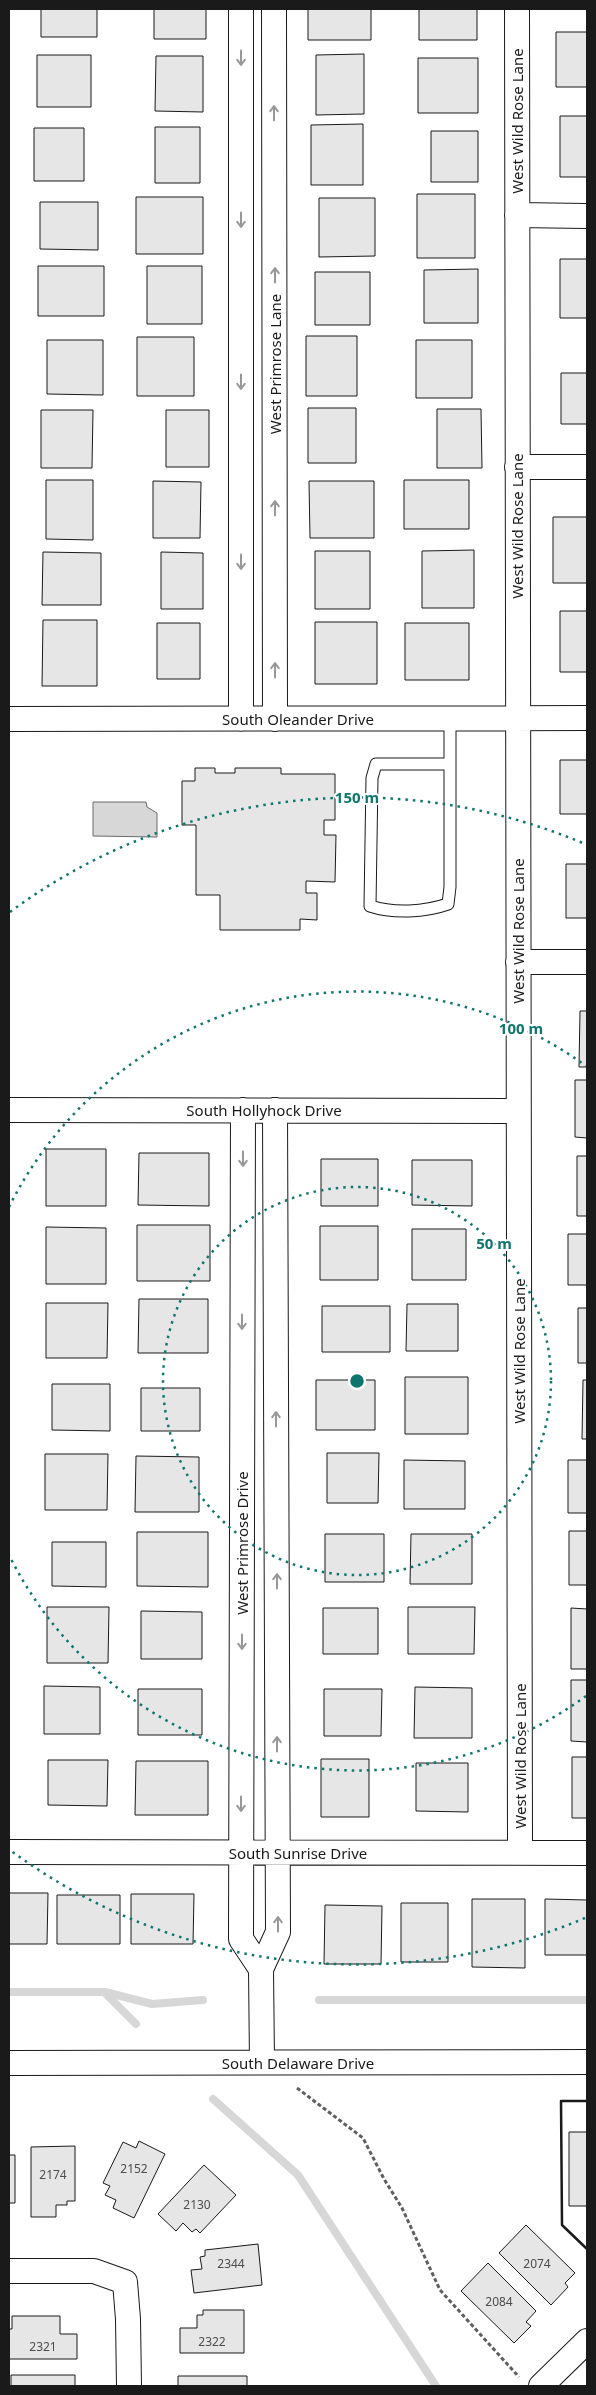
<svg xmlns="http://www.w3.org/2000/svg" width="596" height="2395" font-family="'Noto Sans',sans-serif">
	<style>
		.water { fill: #d7d7d7; stroke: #6a6a6a }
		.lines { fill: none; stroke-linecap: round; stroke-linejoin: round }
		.stream { stroke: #d7d7d7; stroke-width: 8 }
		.building { fill: #e6e6e6; stroke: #1a1a1a }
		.service-casing { stroke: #1a1a1a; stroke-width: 13 }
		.minor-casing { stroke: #1a1a1a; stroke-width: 26 }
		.path { stroke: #5f5f5f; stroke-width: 3; stroke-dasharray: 4 2.5; stroke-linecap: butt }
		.service { stroke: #fff; stroke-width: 11 }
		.minor { stroke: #fff; stroke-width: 24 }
		.wall { stroke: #1a1a1a; stroke-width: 2.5 }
		.oneway { stroke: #989898 }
		.ring { fill: none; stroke: #0f766e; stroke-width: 2.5; stroke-dasharray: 2.5 5 }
		.labels { text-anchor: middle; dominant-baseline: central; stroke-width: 4; stroke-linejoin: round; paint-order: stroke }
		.number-label { font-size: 12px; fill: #4d4d4d }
		.street-label { font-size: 15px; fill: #1a1a1a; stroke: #fff }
		.centre { fill: #0f766e; stroke: #fff; stroke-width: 2.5 }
		.ring-label { font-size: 15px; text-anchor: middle; font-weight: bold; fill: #0f766e; stroke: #fff; stroke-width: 4; stroke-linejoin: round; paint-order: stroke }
	</style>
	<rect width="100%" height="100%" fill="#fff"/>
	<path class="water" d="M93 802H146L147 807 157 813V837L93 836Z"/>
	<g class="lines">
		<path class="stream" d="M9 1992H105L152 2004 203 2000
			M106 1994 136 2024
			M319 2000H587
			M213 2099 298 2175 436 2386"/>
	</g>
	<path class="building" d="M41 9H97V37H41Z
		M154 9H206V39H154Z
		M308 9H371V40H308Z
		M419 9H477V40H419Z
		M556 32H587V87H556Z
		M364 54V114L316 115V55Z
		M37 55H91V107H37Z
		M156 56H203V112L155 111Z
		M418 58H478V113H418Z
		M560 116H587V177H560Z
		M363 124V185H311V125Z
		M155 127H200V183H155Z
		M34 128H84V181H34Z
		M431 131H478V182H431Z
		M417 194H475V258H417Z
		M136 197H203V254H136Z
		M319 198H375V256L319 257Z
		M40 202H98V250L40 249Z
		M560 259H587V318H560Z
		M38 266H104V316H38Z
		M147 266H202V324H147Z
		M478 269V323H424V270Z
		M315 272H370V325H315Z
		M306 336H357V396H306Z
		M137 337H194V396H137Z
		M47 340H103V395L47 394Z
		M416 340H472V398H416Z
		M561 373H587V424H561Z
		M308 408H356V463H308Z
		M437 409H481L482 468H437Z
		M41 410H93L92 468H41Z
		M166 410H209V467H166Z
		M46 480H93V540L46 539Z
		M404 480H469V529H404Z
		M153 481 201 482 200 538H153Z
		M309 481H374V538H310Z
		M553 517H587V583H553Z
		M474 550V608H422V551Z
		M315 551H370V609H315Z
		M43 552 101 553V605H42Z
		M161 552 203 553V609H161Z
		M560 611H587V672H560Z
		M43 620H97V686H42Z
		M315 622H377V684H315Z
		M157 623H200V679H157Z
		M405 623H469V680H405Z
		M560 760H587V814H560Z
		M195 768H215V773H235V768H281V774H335V820H324V835H336L335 882 306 881V893H317V920L300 919V930H220V895H196V825H182V781H195Z
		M566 864H587V918H566Z
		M580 1011H587V1067H579Z
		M575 1080H587V1138L575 1137Z
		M46 1149H106V1206H46Z
		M139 1153H209V1206L138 1205Z
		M577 1156H587V1216H577Z
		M321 1159H378V1206H321Z
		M412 1160H472V1206L412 1205Z
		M137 1225H210V1281H137Z
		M320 1226H378V1280H320Z
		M46 1227 106 1228V1284H46Z
		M412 1229H466V1280H412Z
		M568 1234H587V1285H568Z
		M139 1299H208V1353H138Z
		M46 1303H108L107 1358H46Z
		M407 1304H458V1351H406Z
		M322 1306H390V1352H322Z
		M578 1308H587V1363H578Z
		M405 1377H468V1434H405Z
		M316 1380H375V1430H316Z
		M583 1380H587V1439H582Z
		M52 1384H110V1431L52 1430Z
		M141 1388H200V1431H141Z
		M327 1453H379L378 1503H327Z
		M45 1454H108L107 1510H45Z
		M136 1456 199 1457V1512H135Z
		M404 1460 465 1461V1509H404Z
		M568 1460H587V1513H568Z
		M569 1531H587V1585H569Z
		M137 1532H208V1587L137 1586Z
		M325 1534H384V1582H325Z
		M411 1534H472V1584H410Z
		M52 1542H106V1587L52 1586Z
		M47 1607H109L108 1663H47Z
		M408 1607H475L474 1654H408Z
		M323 1608H378V1654H323Z
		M571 1608 587 1609V1669H571Z
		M141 1611 202 1612V1659H141Z
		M571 1680H587V1742L571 1741Z
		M44 1686 100 1687V1734H44Z
		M415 1687 472 1688V1738H414Z
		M138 1689H202V1735H138Z
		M324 1689H382L381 1736H324Z
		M572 1757H587V1818H572Z
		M321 1759H369V1817H321Z
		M48 1760H108L107 1806 48 1805Z
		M136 1761H208V1815H135Z
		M416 1763H468V1812L416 1811Z
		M9 1893H48L47 1944H9Z
		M131 1894H194L193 1944H131Z
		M57 1895H120V1944H57Z
		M472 1899H525V1968L472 1967Z
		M545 1899 587 1900V1955H545Z
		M401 1903H448V1962H401Z
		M325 1905 382 1906 381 1964H324Z
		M569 2132H587V2206H569Z
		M139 2141 165 2154 134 2218 113 2208 116 2200 105 2195 110 2186 103 2183 123 2142 136 2148Z
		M75 2146V2201H67V2205H56V2217H31V2147Z
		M9 2155H15V2203H9Z
		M204 2165 236 2195 200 2233 196 2229 192 2232 183 2223 176 2231 158 2214Z
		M526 2225 575 2273 565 2283 568 2287 551 2305 499 2253Z
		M258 2244 262 2285 194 2293 191 2270 202 2269 200 2257 205 2256V2250Z
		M488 2263 536 2311 526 2322 531 2326 514 2343 461 2291Z
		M203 2310H244V2353H180V2328H197V2315H203Z
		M12 2316H60V2334H77V2359H9V2329H12Z
		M11 2375H75V2386H11Z
		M178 2376H247V2386H178Z"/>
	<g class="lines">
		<defs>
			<path id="service" d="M450 764H376L372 778 370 906C394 914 425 912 448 904L450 887V719"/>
			<path id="minor" d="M241 9V719
				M274 9 275 719
				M517 9 520 1853
				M517 215 587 216
				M517 467H587
				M9 719 587 718
				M518 962H587
				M9 1110 518 1111
				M243 1110 241 1939 261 1969
				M9 1852 587 1853
				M262 2062 261 1969 278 1932 275 1110
				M9 2063 587 2062
				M9 2271H94L125 2282 128 2319 129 2386
				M541 2386 587 2341"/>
		</defs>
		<use href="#service" class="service-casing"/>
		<use href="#minor" class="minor-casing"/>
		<path class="path" d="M297 2088 363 2138 384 2179 402 2208 440 2290 519 2377"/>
		<use href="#service" class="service"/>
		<use href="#minor" class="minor"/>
		<path class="wall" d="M587 2101H561L562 2225 587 2249"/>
	</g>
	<defs><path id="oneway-shaft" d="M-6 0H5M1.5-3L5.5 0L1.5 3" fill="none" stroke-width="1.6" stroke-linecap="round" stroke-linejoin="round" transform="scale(1.25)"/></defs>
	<g class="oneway">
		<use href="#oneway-shaft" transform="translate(241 58) rotate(90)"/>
		<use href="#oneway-shaft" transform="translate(274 113) rotate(-90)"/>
		<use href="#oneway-shaft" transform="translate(241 220) rotate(90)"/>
		<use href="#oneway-shaft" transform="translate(275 275) rotate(-90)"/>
		<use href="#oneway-shaft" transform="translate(241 382) rotate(90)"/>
		<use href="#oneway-shaft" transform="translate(275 508) rotate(-90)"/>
		<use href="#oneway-shaft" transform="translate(241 562) rotate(90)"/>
		<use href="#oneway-shaft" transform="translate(275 670) rotate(-90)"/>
		<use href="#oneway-shaft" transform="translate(243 1159) rotate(90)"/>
		<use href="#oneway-shaft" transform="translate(242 1322) rotate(90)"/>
		<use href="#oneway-shaft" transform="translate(276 1419) rotate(-90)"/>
		<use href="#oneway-shaft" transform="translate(277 1581) rotate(-90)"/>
		<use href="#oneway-shaft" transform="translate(242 1642) rotate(90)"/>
		<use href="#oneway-shaft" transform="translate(277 1744) rotate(-90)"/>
		<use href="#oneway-shaft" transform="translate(241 1804) rotate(90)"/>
		<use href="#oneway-shaft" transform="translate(278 1924) rotate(-90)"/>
	</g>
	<g class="ring">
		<circle cx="357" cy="1381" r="194"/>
		<path d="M586 1696A389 389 0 0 1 9 1555M9 1207A389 389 0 0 1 586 1066"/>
		<path d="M585 1918A583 583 0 0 1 10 1850M10 912A583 583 0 0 1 585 844"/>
	</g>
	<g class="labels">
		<g class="number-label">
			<text x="134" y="2168">2152</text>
			<text x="53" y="2174">2174</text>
			<text x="197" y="2204">2130</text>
			<text x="231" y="2263">2344</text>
			<text x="537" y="2263">2074</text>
			<text x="499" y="2301">2084</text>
			<text x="212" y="2341">2322</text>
			<text x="43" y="2346">2321</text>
		</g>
		<g class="street-label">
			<text transform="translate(517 121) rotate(-90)">West Wild Rose Lane</text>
			<text transform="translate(275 364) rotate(-90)">West Primrose Lane</text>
			<text transform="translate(517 526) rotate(-90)">West Wild Rose Lane</text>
			<text x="298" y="719">South Oleander Drive</text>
			<text transform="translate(518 931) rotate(-90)">West Wild Rose Lane</text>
			<text x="264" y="1110">South Hollyhock Drive</text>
			<text transform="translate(519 1351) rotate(-90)">West Wild Rose Lane</text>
			<text transform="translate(242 1543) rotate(-90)">West Primrose Drive</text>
			<text transform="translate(520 1756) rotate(-90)">West Wild Rose Lane</text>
			<text x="298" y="1853">South Sunrise Drive</text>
			<text x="298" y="2063">South Delaware Drive</text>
		</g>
	</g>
	<circle cx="357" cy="1381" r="8" class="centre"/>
	<g class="ring-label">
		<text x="357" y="803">150 m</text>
		<text x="521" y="1034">100 m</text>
		<text x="494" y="1249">50 m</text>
	</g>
	<rect width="596" height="2395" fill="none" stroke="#1a1a1a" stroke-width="20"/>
</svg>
